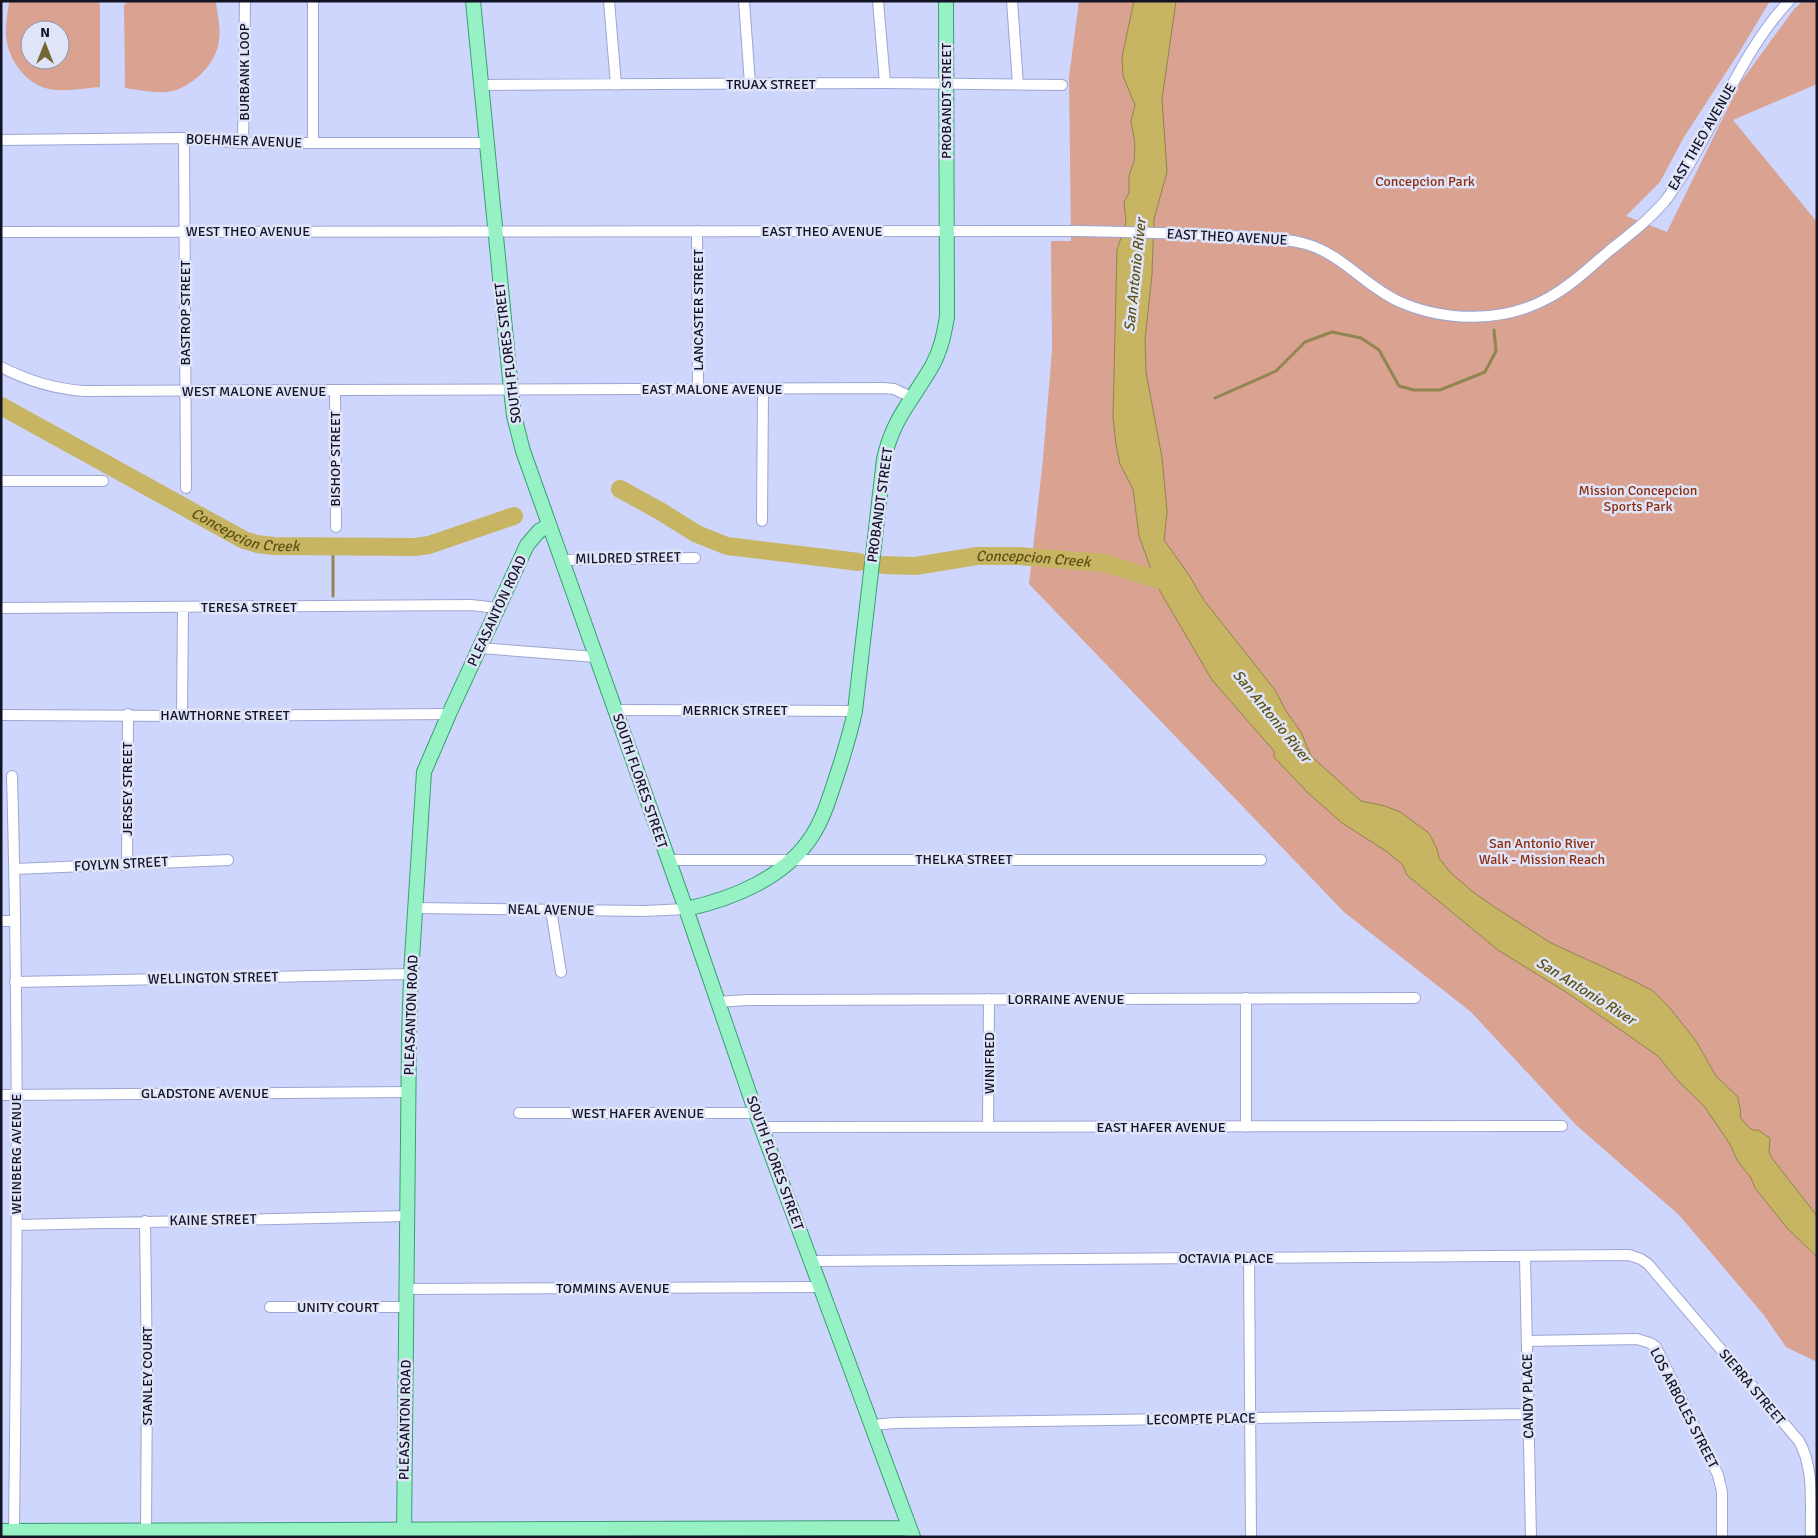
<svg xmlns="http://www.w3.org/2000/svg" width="1818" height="1538" font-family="Signika,sans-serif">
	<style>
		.green { fill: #d9a291; fill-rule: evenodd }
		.water { fill: #c7b564; stroke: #918551 }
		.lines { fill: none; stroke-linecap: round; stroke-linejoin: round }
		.stream { stroke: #918551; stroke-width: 3 }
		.river { stroke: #c7b564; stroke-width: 18 }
		.minor-casing { stroke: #9da5d4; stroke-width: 12 }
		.major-casing { stroke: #3a9f72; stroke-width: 16 }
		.minor { stroke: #fff; stroke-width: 10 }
		.major { stroke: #96f2c4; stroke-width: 14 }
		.labels { text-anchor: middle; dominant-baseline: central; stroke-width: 5; stroke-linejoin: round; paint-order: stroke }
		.street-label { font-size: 14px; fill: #121425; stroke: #e0e4f8 }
		.park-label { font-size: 14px; fill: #8c2e0f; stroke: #e0e4f8 }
		.water-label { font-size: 15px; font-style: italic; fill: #5e5214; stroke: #e0e4f8 }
	</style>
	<rect width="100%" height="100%" fill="#cfd6fd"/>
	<path class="green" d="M9 1H97L100 4V87C86 88 72 91 58 90 30 90 8 62 6 36 5 25 8 12 9 1ZM30 30H60V60H30Z
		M128 1H216C217 13 221 28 219 40 217 64 191 89 167 92 153 93 139 90 125 88L124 5Z
		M1079 1H1770L1740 51 1684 137 1660 182 1626 216 1667 232 1740 83 1794 9 1803 1H1817V84L1733 120 1817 222V1362L1786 1347 1763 1314 1679 1215 1576 1125 1471 1012 1344 912 1029 584 1043 459 1052 350 1051 241H1071L1069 77Z"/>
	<path class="water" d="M1134 1H1176L1162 99 1167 172 1154 219 1152 274 1145 340 1146 372 1162 458 1165 489 1167 512 1164 540 1189 575 1203 599 1275 690 1286 711 1301 732 1311 756 1361 801 1385 806 1400 812 1429 833 1437 849 1439 858 1450 872 1473 892 1499 910 1551 943 1634 981 1653 991 1669 1007 1696 1041 1716 1076 1738 1097C1738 1104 1742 1109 1740 1117 1745 1123 1750 1132 1758 1130L1770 1138 1769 1152 1771 1157 1817 1216V1257L1788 1229 1755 1188 1751 1178 1737 1160 1730 1144 1704 1106 1679 1082 1658 1056 1569 994 1498 950 1407 875 1402 864 1386 851 1342 823 1307 792 1274 757V751L1212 680 1157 586 1139 536 1133 489 1120 464 1116 444 1113 418 1117 250 1126 222 1124 202 1129 193V175L1134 162 1135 144 1131 121 1135 105 1123 76 1122 57Z"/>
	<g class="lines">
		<path class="stream" d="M1215 398 1276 371 1305 342 1332 332 1361 338 1379 350 1399 386 1414 390H1440L1485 372 1496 351 1494 330
			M333 546V596"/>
		<g class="river">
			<path id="s1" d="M1 406 244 540 257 544 274 546 415 547 429 545 514 516"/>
			<path d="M620 489 660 511 697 534 727 546 859 562"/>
			<path id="s2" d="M883 565 915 566 977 556H1018L1104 563 1176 585"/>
		</g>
		<defs>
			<path id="minor" d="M609 1 616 85
				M744 1 750 84
				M878 1 885 83
				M1012 1 1018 84
				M480 85 885 83 1062 85
				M184 138 186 488
				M1 140 184 138 243 143H487
				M243 143 245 1
				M313 143V1
				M697 231 698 389
				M1 232 1076 231C1127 232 1179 233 1231 236 1256 238 1281 237 1306 244 1342 254 1366 287 1400 302 1446 322 1505 323 1550 297 1572 285 1590 267 1609 251 1628 236 1649 220 1665 201 1676 187 1685 171 1694 156 1724 104 1747 46 1789 1
				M1 367C28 381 54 389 84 391L884 388 894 389 911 397
				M335 390 336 527
				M1 481H103
				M762 521 763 389
				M561 560 695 558
				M1 608 471 605 497 608
				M480 648 596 657
				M614 710 855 711
				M1 715 182 716 449 714
				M182 716 183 607
				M12 776C19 1028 17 1280 14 1531
				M667 860H1261
				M127 864 128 714
				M15 869 228 860
				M416 908 644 911 686 909
				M551 910 561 972
				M1 921H15
				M15 982 411 974
				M717 1002 747 1000 1415 998
				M1 1095 409 1092
				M519 1113H756
				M761 1127 1562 1126
				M988 1127 989 999
				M1246 1127V998
				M145 1221 147 1375 146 1531
				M17 1225 408 1216
				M1525 1256 1531 1537
				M1249 1258 1251 1537
				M811 1261 1629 1255 1641 1259 1648 1264 1799 1441C1815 1470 1810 1504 1811 1537
				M407 1289 820 1287
				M270 1307H406
				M1527 1341 1637 1339 1650 1343 1656 1347 1718 1475 1722 1492V1537
				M873 1425 895 1423 1529 1414"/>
			<path id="major" d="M473 1 511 390 514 416 523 451 686 909 756 1113 913 1537
				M686 909C732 899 785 878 812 836 825 816 831 792 839 769 845 750 851 730 855 711L884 459C893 418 912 401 932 366 941 350 944 334 947 317L946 1
				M1 1531 909 1528
				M404 1537 409 1037 411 974 424 772 449 714 527 545 539 531 549 525"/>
		</defs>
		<use href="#minor" class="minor-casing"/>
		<use href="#major" class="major-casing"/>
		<use href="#minor" class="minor"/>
		<use href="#major" class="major"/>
	</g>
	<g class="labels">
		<g class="street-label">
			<text transform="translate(244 72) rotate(-90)">BURBANK LOOP</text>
			<text x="771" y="84">TRUAX STREET</text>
			<text transform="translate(946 101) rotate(-90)">PROBANDT STREET</text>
			<text transform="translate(1702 137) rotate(-60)">EAST THEO AVENUE</text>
			<text transform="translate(244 141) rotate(2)">BOEHMER AVENUE</text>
			<text x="248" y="231">WEST THEO AVENUE</text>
			<text x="822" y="231">EAST THEO AVENUE</text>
			<text transform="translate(1227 237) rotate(3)">EAST THEO AVENUE</text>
			<text transform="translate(698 310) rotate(-90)">LANCASTER STREET</text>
			<text transform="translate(185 313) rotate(-90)">BASTROP STREET</text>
			<text transform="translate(508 353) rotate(-97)">SOUTH FLORES STREET</text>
			<text x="712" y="389">EAST MALONE AVENUE</text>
			<text x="254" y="391">WEST MALONE AVENUE</text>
			<text transform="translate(335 459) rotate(-90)">BISHOP STREET</text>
			<text transform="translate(880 505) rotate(-82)">PROBANDT STREET</text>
			<text transform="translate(628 558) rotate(-1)">MILDRED STREET</text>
			<text x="249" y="607">TERESA STREET</text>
			<text transform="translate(497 611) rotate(-65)">PLEASANTON ROAD</text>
			<text x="735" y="710">MERRICK STREET</text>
			<text x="225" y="715">HAWTHORNE STREET</text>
			<text transform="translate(640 781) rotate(71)">SOUTH FLORES STREET</text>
			<text transform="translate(127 789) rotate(-90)">JERSEY STREET</text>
			<text x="964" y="859">THELKA STREET</text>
			<text transform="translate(121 864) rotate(-3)">FOYLYN STREET</text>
			<text transform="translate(551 910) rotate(1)">NEAL AVENUE</text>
			<text transform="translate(213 978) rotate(-1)">WELLINGTON STREET</text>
			<text x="1066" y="999">LORRAINE AVENUE</text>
			<text transform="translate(411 1015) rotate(-88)">PLEASANTON ROAD</text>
			<text transform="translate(989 1063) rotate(-90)">WINIFRED</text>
			<text x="205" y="1093">GLADSTONE AVENUE</text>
			<text x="638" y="1113">WEST HAFER AVENUE</text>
			<text x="1161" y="1127">EAST HAFER AVENUE</text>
			<text transform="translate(16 1154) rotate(-90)">WEINBERG AVENUE</text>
			<text transform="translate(775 1163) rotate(70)">SOUTH FLORES STREET</text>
			<text transform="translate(213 1220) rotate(-1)">KAINE STREET</text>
			<text x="1226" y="1258">OCTAVIA PLACE</text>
			<text x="613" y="1288">TOMMINS AVENUE</text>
			<text x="338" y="1307">UNITY COURT</text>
			<text transform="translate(147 1376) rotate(-90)">STANLEY COURT</text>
			<text transform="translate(1752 1387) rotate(50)">SIERRA STREET</text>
			<text transform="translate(1528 1396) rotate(-91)">CANDY PLACE</text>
			<text transform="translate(1684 1408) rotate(63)">LOS ARBOLES STREET</text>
			<text transform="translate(1201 1419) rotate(-1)">LECOMPTE PLACE</text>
			<text transform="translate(405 1420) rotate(-89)">PLEASANTON ROAD</text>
		</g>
		<g class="park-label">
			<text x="1425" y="181">Concepcion Park</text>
			<text x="1638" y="490">Mission Concepcion<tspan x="1638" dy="16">Sports Park</tspan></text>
			<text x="1542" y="843">San Antonio River<tspan x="1542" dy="16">Walk - Mission Reach</tspan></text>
		</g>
		<g class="water-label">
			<text transform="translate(1135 275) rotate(-84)">San Antonio River</text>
			<text stroke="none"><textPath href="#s1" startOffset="276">Concepcion Creek</textPath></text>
			<text stroke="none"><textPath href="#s2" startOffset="151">Concepcion Creek</textPath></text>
			<text transform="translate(1272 716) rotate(51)">San Antonio River</text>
			<text transform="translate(1586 991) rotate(32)">San Antonio River</text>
		</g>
	</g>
	<rect width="1818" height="1538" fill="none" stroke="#121425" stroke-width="5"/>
	<g transform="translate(45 45)"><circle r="24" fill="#e0e4f8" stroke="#8e91a4"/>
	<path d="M0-4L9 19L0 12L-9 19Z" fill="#736834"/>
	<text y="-8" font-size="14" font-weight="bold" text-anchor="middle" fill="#121425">N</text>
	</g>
</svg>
